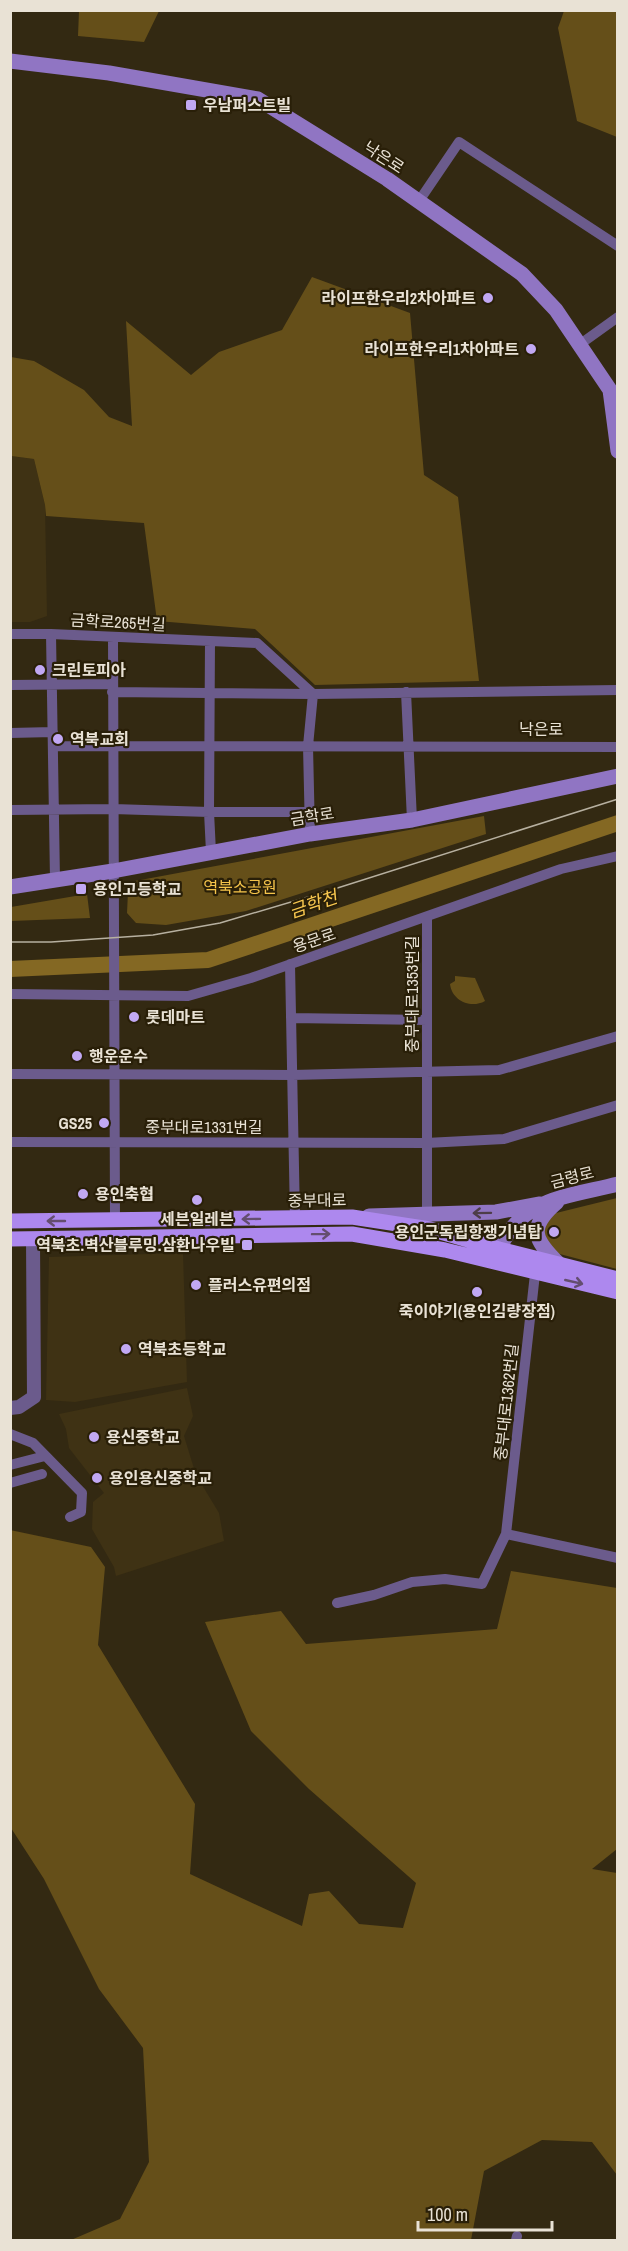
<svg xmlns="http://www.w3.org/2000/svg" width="628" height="2251" font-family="'Archivo Narrow','Noto Sans KR',sans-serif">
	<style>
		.built { fill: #3f3214 }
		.green { fill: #654f19 }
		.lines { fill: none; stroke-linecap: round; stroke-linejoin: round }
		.river { stroke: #846823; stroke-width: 16 }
		.minor { stroke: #6b5b8c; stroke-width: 10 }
		.tertiary { stroke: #6b5b8c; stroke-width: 14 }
		.secondary { stroke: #9075c3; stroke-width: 15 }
		.primary { stroke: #ad88ee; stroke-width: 15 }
		.tram { stroke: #b7b0a0; stroke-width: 1.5 }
		.oneway { stroke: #4d3d49 }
		.oneway2 { stroke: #644e6f }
		.poi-dot { fill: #c1a8f3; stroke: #291f08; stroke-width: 2 }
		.labels { text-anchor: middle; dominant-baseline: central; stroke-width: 4.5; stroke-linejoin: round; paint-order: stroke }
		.poi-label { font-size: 16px; font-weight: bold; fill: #e9e2d5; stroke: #291f08; text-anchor: start }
		.street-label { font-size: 16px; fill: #e9e2d5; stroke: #291f08 }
		.park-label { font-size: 16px; fill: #f5c44b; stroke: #291f08 }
		.water-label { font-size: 18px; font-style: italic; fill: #fac950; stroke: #291f08 }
	</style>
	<rect width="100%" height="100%" fill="#332912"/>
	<path class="built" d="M10 456 34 459 45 505 47 616 30 622H11Z
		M183 1253 187 1382 75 1402 46 1400 49 1257Z
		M187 1388 193 1416 184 1436 196 1475 219 1513 224 1541 116 1576 114 1567 92 1529 93 1502 104 1493 69 1448 66 1429 59 1414Z"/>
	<path class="green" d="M79 11V10L159 11 144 42 78 36Z
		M564 11H617V137L577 121 558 28Z
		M312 277 410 313 424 475 458 497 479 681 315 685 255 629 157 621 144 523 46 516 45 505 34 459 11 456V357L34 361 84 390 109 417 132 426 126 321 191 375 219 352 282 330Z
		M484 816 486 834 246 911 166 925 136 923 127 913 128 892 135 881Z
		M87 894 90 918 11 921V907Z
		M455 976 475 978 485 1001C471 1009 452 1001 450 984L455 981Z
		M617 1198V1269L552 1252 542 1228 548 1215Z
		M10 1530 91 1547 105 1567 98 1645 195 1804 190 1874 302 1926 309 1894 329 1891 359 1924 403 1928 416 1883 309 1789 251 1731 205 1622 281 1611 306 1644 497 1629 511 1571 617 1588V1849L592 1869 617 1873V2175L592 2142 542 2140 484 2171 471 2240H71L120 2219 149 2162 143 2048 99 1989 44 1879 11 1828Z"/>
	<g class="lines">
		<path class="river" d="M10 969 208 960 618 823"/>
		<path class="minor" d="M419 201 459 142 618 246
			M579 345 618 317
			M10 634H51L257 643 313 694
			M51 634 55 880
			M113 637 115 1221
			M210 641 209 812 211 852
			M10 685 112 684
			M112 692 313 694 618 690
			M406 692 412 820
			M10 733 53 732
			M53 746 618 747
			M10 810 113 809 209 812H308
			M310 834 308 746 313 694
			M427 917V1214
			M290 964 295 1218
			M10 994 188 996 251 978 561 869 618 856
			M291 1018 427 1020
			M10 1074 292 1075 499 1070 618 1036
			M10 1142 426 1143 504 1139 618 1105
			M10 1434 33 1443 82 1493 81 1512 70 1517
			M10 1465 45 1456
			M10 1483 42 1474
			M506 1534 618 1558
			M337 1603 374 1595 412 1582 445 1579 482 1584 506 1534 535 1274
			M516 2240 517 2236"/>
		<path class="tertiary" d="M10 1408 19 1407 34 1397 33 1239"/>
		<path class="secondary" d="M10 61 109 73 258 99 387 179 522 274 556 310 610 390 618 451
			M10 887 113 871 310 834 412 820 618 776
			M557 1202C528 1227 533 1239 559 1264
			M369 1216 496 1212 540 1204
			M495 1259C517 1198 562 1198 618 1184"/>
		<path class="primary" d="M10 1221 352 1217 430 1229 499 1249 618 1279
			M10 1239 352 1234 445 1250 618 1292"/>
		<path class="tram" d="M10 942H51L153 935 220 923 328 891 618 799"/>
	</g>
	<defs><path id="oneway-shaft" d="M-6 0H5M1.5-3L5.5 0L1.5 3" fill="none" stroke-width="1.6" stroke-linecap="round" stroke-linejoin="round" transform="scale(1.5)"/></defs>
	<use class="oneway" href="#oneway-shaft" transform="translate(482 1213) rotate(179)"/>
	<g class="oneway2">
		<use href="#oneway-shaft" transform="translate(251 1219) rotate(179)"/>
		<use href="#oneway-shaft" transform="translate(56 1221) rotate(-180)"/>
		<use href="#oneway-shaft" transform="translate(321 1234) rotate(-1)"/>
		<use href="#oneway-shaft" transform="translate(574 1282) rotate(13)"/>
	</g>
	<g class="poi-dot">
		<rect x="185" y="99" width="12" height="12" rx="3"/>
		<circle cx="488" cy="298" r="6"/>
		<circle cx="531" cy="349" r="6"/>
		<circle cx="40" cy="670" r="6"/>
		<circle cx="58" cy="739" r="6"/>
		<rect x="75" y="883" width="12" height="12" rx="3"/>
		<circle cx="134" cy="1017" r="6"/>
		<circle cx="77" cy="1056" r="6"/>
		<circle cx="104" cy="1123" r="6"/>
		<circle cx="83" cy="1194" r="6"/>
		<circle cx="197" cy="1200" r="6"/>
		<circle cx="554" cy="1232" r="6"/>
		<rect x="241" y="1239" width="12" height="12" rx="3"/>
		<circle cx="196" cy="1285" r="6"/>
		<circle cx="477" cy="1292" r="6"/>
		<circle cx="126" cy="1349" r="6"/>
		<circle cx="94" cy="1437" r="6"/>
		<circle cx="97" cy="1478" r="6"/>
	</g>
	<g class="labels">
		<g class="poi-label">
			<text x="203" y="105">우남퍼스트빌</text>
			<text x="476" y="298" text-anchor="end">라이프한우리2차아파트</text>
			<text x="519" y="349" text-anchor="end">라이프한우리1차아파트</text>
			<text x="52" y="670">크린토피아</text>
			<text x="70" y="739">역북교회</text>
			<text x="93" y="889">용인고등학교</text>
			<text x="146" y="1017">롯데마트</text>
			<text x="89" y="1056">행운운수</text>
			<text x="92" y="1123" text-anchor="end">GS25</text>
			<text x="95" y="1194">용인축협</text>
			<text x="197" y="1219" text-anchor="middle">세븐일레븐</text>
			<text x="542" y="1232" text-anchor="end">용인군독립항쟁기념탑</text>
			<text x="235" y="1245" text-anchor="end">역북초.벽산블루밍.삼환나우빌</text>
			<text x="208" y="1285">플러스유편의점</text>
			<text x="477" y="1311" text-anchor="middle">죽이야기(용인김량장점)</text>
			<text x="138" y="1349">역북초등학교</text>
			<text x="106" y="1437">용신중학교</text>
			<text x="109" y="1478">용인용신중학교</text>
		</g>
		<g class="street-label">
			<text transform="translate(384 157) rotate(33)">낙은로</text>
			<text transform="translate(118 622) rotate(3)">금학로265번길</text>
			<text x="541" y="729">낙은로</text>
			<text transform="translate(312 816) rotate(-9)">금학로</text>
			<text transform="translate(314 940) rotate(-19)">용문로</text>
			<text transform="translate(412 994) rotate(-90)">중부대로1353번길</text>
			<text x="204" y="1127">중부대로1331번길</text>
			<text transform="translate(572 1177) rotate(-14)">금령로</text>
			<text transform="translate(317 1200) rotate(-1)">중부대로</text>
			<text transform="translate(506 1402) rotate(-84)">중부대로1362번길</text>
		</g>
		<g class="park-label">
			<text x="240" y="887">역북소공원</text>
		</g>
		<g class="water-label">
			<text transform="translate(313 904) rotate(-19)">금학천</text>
		</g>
	</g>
	<rect width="628" height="2251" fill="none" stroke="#e9e2d5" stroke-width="24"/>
	<path d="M418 2221v9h134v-9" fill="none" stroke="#e9e2d5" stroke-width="3"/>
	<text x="427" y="2221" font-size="18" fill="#e9e2d5" stroke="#291f08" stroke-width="4.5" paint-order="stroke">100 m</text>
</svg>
